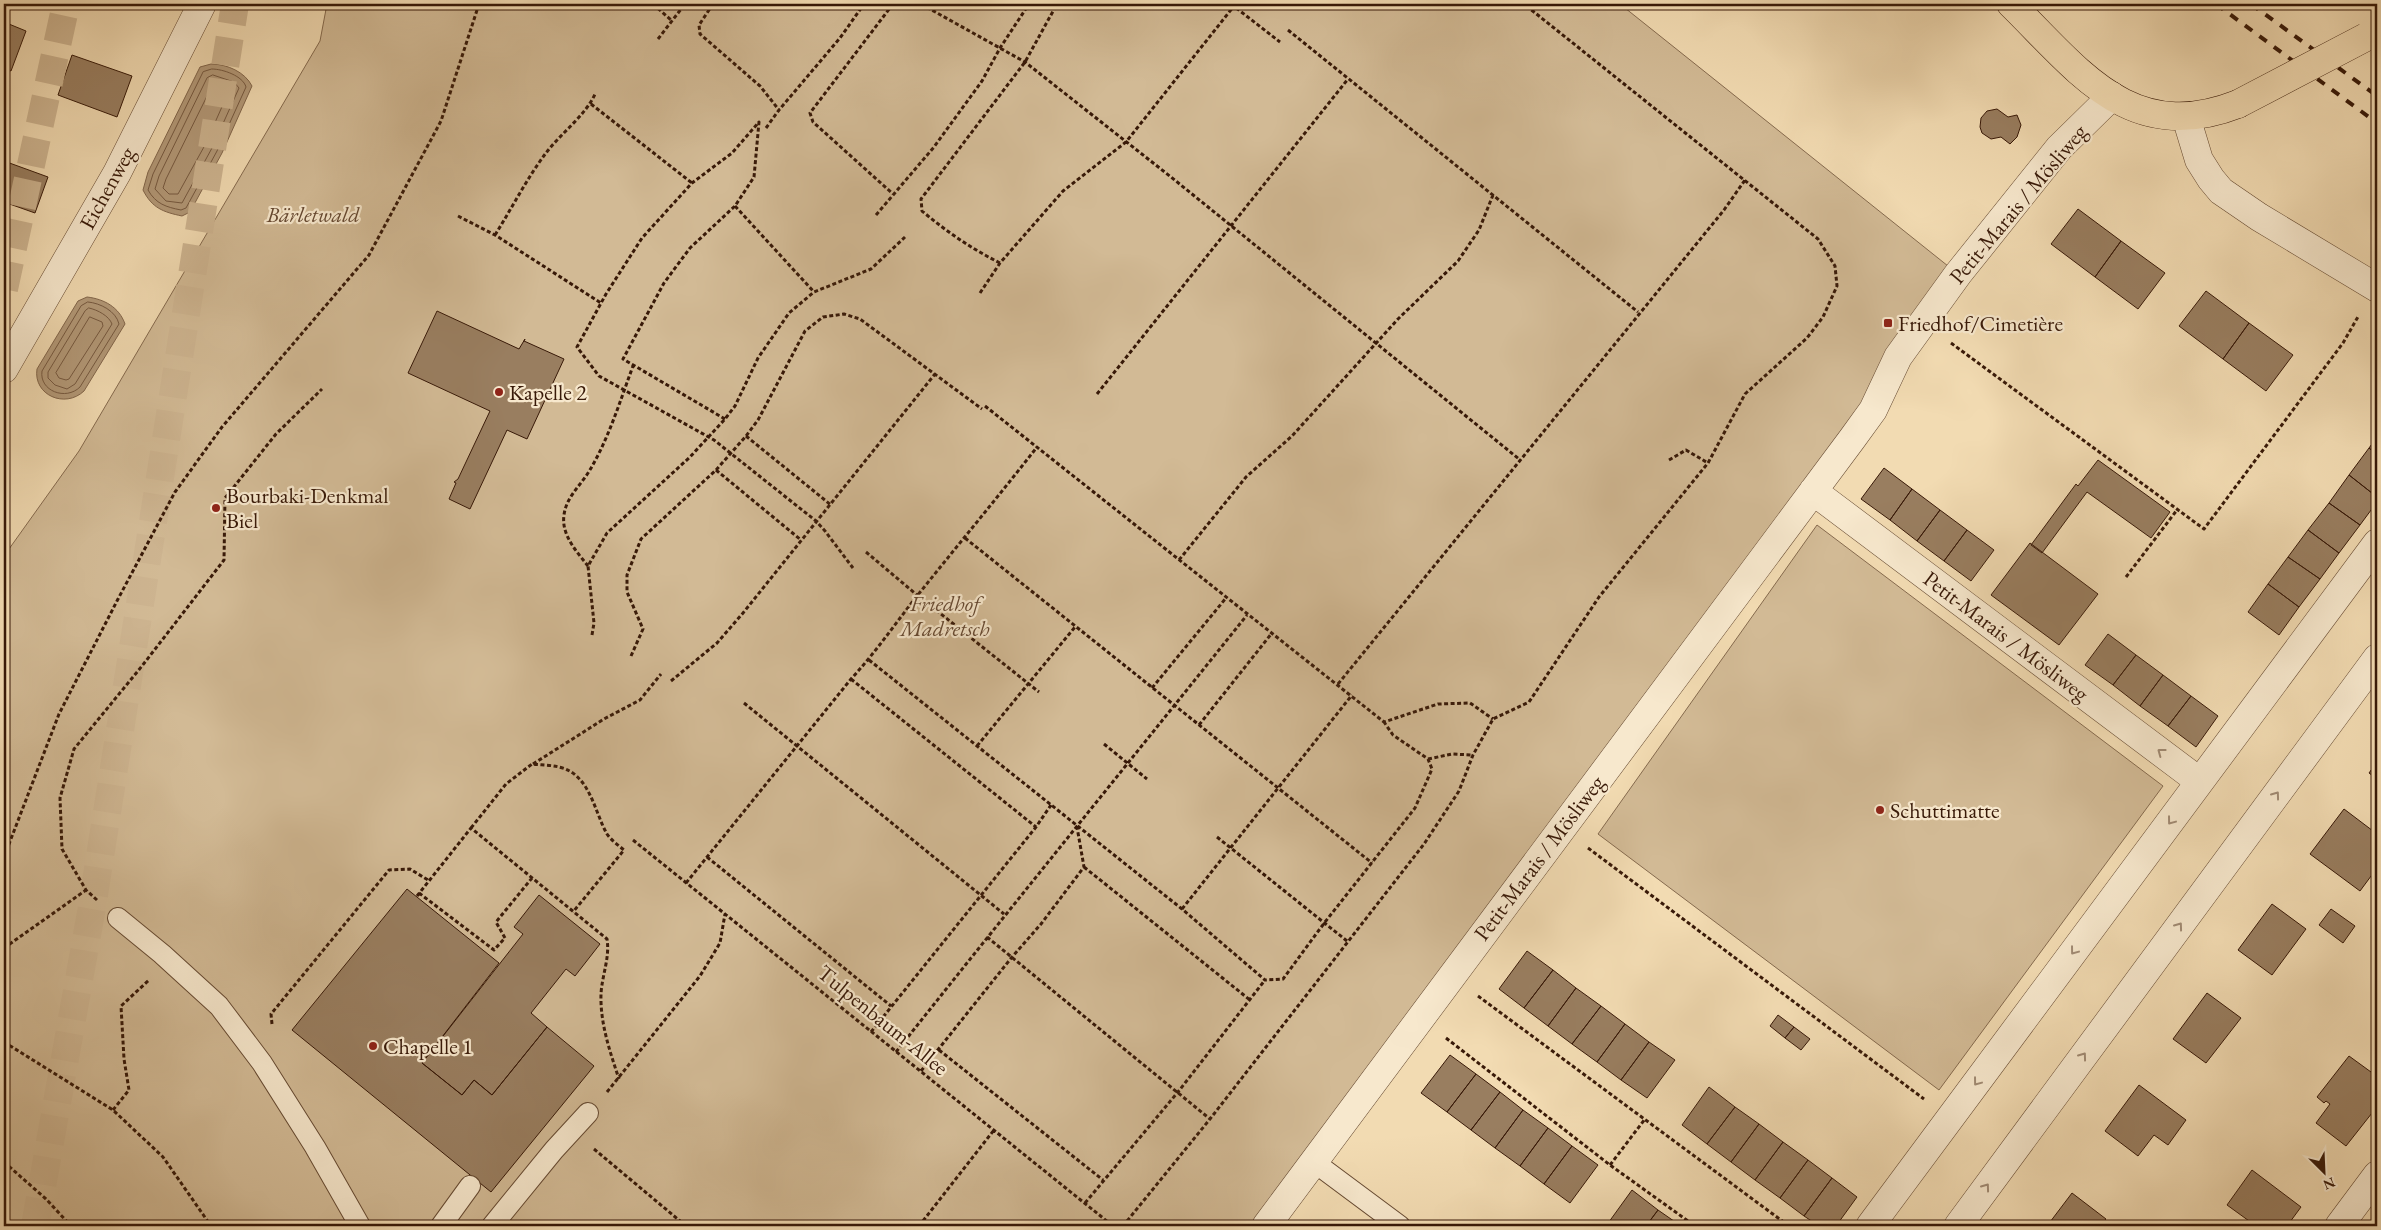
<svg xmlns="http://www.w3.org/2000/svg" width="2381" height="1230" font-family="'EB Garamond',serif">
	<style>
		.green { fill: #d2ba95; stroke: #856a4e }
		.water { fill: #b39978; stroke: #82664b }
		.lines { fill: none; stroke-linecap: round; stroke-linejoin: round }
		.shore { stroke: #765940; stroke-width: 1 }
		.building { fill: #997e60; stroke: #381908 }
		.highway-tunnel { stroke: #cdb490; stroke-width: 28; stroke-dasharray: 28 14; stroke-linecap: butt }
		.lane-casing { stroke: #664a32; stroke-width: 22 }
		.street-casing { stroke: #664a32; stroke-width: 29 }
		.primary-casing { stroke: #381908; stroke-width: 29 }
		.path { stroke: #381908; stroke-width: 3; stroke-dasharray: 4 2.5; stroke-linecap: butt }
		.lane { stroke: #f7e8cd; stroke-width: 20 }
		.street { stroke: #f7e8cd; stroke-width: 28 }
		.primary { stroke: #f2dbb2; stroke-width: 28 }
		.rail { stroke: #381908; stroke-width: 4; stroke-dasharray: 9 9; stroke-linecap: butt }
		.primary-bridge-casing { stroke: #381908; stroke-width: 29; stroke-linecap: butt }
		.primary-bridge { stroke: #f2dbb2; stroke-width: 28 }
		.oneway { stroke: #a18b74 }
		.poi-dot { fill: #8f2418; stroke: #f7e8cd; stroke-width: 2 }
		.labels { text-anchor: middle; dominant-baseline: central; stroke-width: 4.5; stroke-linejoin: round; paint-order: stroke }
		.street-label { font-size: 22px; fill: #381908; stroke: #f7e8cd }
		.park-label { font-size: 22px; font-style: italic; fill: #664932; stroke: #f7e8cd }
		.poi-label { font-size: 22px; fill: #381908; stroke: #f7e8cd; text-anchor: start }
	</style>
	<rect width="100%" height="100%" fill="#f2dbb2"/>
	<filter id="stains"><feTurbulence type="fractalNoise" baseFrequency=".004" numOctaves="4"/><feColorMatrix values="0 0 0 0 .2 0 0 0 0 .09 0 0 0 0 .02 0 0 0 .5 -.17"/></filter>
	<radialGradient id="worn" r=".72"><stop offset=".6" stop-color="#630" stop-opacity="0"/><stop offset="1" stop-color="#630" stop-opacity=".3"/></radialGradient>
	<path class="green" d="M327 4H1620L1958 274 1266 1226H4V556L79 451 320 41Z
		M1817 525 2163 786 1939 1090 1598 834Z"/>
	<path class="water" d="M211 64C227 64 245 72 252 86L222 153 190 212 182 216C163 212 152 208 143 190L148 172 200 67Z
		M87 297C104 299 119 307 125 324L84 391C65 409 33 395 37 369L78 301Z"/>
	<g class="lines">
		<path class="shore" d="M212 69C223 69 243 76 246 87L217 151 186 208 181 210C166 207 156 204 148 190L153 174 203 72Z
			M213 75 234 82 239 88 212 148 182 203 166 201 155 189 159 176 207 78Z
			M216 83 228 88 229 91 205 145 178 194H169L163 188 166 179 213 84Z
			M88 302C100 303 116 311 119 324L80 387C66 401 39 391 42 371L81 306Z
			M89 308C98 310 109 316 112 324L75 384 67 389 55 385 48 378V372L85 311Z
			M90 317 102 322 103 326 69 379 66 380 59 378 56 373Z"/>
	</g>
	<path class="building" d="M4 22 26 31 11 71 4 68Z
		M72 55 132 76 117 117 58 95Z
		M1997 109 2008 117 2017 115 2021 125 2017 137 2010 144 2001 137 1991 139 1982 133 1980 127 1981 118 1987 111Z
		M4 161 48 177 35 213 4 202Z
		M2078 209 2121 241 2095 277 2051 244Z
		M2121 241 2165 273 2138 309 2095 277Z
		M2206 291 2249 323 2223 359 2179 326Z
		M437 311 519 349 525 339 524 341 564 359 527 439 507 430 470 509 449 499 456 483 454 482 458 479 490 411 408 373Z
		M2249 323 2293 355 2266 391 2223 359Z
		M2377 437V455L2369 448Z
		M2369 448 2377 455V497L2349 475Z
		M2098 460 2170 512 2151 538 2087 492 2042 553 2031 545 2076 484 2078 486Z
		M1884 468 1912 489 1890 520 1861 499Z
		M2349 475 2377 497V502L2360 525 2329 503Z
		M1912 489 1940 510 1917 541 1890 520Z
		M2329 503 2360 525 2339 553 2308 530Z
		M1940 510 1967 530 1944 561 1917 541Z
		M1967 530 1994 550 1971 581 1944 561Z
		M2308 530 2339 553 2320 579 2288 557Z
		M2030 543 2098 594 2059 645 1991 595Z
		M2288 557 2320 579 2299 607 2268 584Z
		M2268 584 2299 607 2279 635 2248 612Z
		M2108 634 2136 655 2113 685 2085 665Z
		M2136 655 2163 675 2140 706 2113 685Z
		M2163 675 2191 696 2168 726 2140 706Z
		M2191 696 2218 716 2196 747 2168 726Z
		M2377 762V779L2369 773Z
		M2344 809 2377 834V868L2360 891 2310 854Z
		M407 889 499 963 422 1063 462 1095 474 1080 492 1095 547 1027 594 1066 491 1192 292 1030Z
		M539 895 600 944 575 976 566 969 531 1013 547 1027 492 1095 474 1080 462 1095 422 1063 523 934 514 927Z
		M2272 904 2306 929 2272 975 2238 950Z
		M2331 909 2355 926 2343 943 2319 925Z
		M1527 951 1553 970 1524 1008 1499 989Z
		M1553 970 1576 988 1548 1026 1524 1008Z
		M1576 988 1601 1006 1572 1044 1548 1026Z
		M2207 993 2241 1018 2206 1063 2173 1039Z
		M1601 1006 1625 1024 1597 1062 1572 1044Z
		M1778 1015 1794 1027 1785 1038 1770 1026Z
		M1625 1024 1649 1042 1621 1080 1597 1062Z
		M1794 1027 1810 1039 1801 1050 1785 1038Z
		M1649 1042 1675 1060 1647 1098 1621 1080Z
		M1450 1055 1476 1074 1447 1112 1421 1093Z
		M2349 1056 2371 1072 2372 1069 2377 1073V1117L2372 1113 2346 1146 2316 1123 2330 1104 2326 1101 2324 1103 2317 1097Z
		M1476 1074 1500 1092 1471 1130 1447 1112Z
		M2139 1085 2186 1120 2168 1145 2154 1135 2138 1156 2105 1131Z
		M1709 1087 1735 1107 1707 1144 1682 1125Z
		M1500 1092 1523 1110 1495 1148 1471 1130Z
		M1735 1107 1759 1124 1731 1162 1707 1144Z
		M1523 1110 1548 1128 1520 1166 1495 1148Z
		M1759 1124 1783 1142 1755 1180 1731 1162Z
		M1548 1128 1572 1146 1544 1184 1520 1166Z
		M1783 1142 1808 1160 1780 1198 1755 1180Z
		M1572 1146 1598 1165 1570 1203 1544 1184Z
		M1808 1160 1832 1178 1804 1216 1780 1198Z
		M2252 1170 2301 1207 2287 1226H2256L2227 1205Z
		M1832 1178 1857 1197 1836 1226H1819L1804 1216Z
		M1632 1190 1658 1210 1646 1226H1606Z
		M2072 1193 2106 1219 2100 1226H2047Z
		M1658 1210 1681 1226H1646Z"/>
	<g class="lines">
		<path class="highway-tunnel" d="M4 289 66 4
			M35 1226 92 907 235 4"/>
		<defs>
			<path id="lane" d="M118 918 162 954 219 1006 262 1063 315 1147 360 1226
				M1314 1162 1400 1226
				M441 1226 470 1186
				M492 1226 554 1150 588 1113"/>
			<path id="street" d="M2186 117 2199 160 2211 179 2221 191 2259 217 2377 288
				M4 369 117 173 202 4
				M1813 491 2199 781
				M1266 1226 1852 439 1873 410 1898 357 1958 274 2059 148 2112 96
				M1870 1226 2377 543
				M1958 1226 2377 658
				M2339 1226 2377 1175"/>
			<path id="primary" d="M2011 4C2080 72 2131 146 2238 104"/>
		</defs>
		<use href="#lane" class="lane-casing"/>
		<use href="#street" class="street-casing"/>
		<use href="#primary" class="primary-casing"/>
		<path class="path" d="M653 4 671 20
			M713 4 699 25 700 34 760 86 779 110
			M893 4 810 113 813 122 893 194
			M921 4 1025 62 1171 177 1519 459
			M1231 4 1280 42
			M1288 30 1638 312
			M658 39 685 4
			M591 104 692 183
			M766 128 779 110 840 38 864 4
			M735 206 814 292
			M876 215 934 147 982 81 1000 48 1029 4
			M458 216 495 235 601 303
			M495 235C512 208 527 178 546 153 560 134 586 115 595 94
			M1000 263C972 249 947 232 922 211L921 199 1025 62 1057 4
			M980 293 1000 263 1063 191 1126 142 1234 6
			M1951 343 2204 529 2343 343 2359 315
			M1097 394 1348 79
			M985 406 1384 722 1438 704 1470 703 1493 719
			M725 419 623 359 664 283 690 248 735 206 754 177 759 122 732 153 692 183 642 238 606 294 577 347 599 376 714 440 816 521 825 531 853 568
			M746 436 831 505
			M1669 460 1686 450 1708 463
			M716 470 801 540
			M965 538 1372 863
			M866 552 917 595 1039 692
			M1179 560 1246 477 1292 436 1398 319 1458 261 1479 230 1493 195
			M588 566C577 552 561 535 564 515 566 498 579 487 588 473 608 441 620 401 633 366
			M2126 577 2177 510
			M592 635 594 623 588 566 607 533 690 457 725 419 735 406 758 358 789 313 814 292 871 269 905 237
			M631 656 643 629 627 592V575L641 539 716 470 746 436 758 420 805 331 823 317 844 314 860 319 982 409
			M869 660 1182 909 1265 980 1283 979 1325 922 1415 808 1432 769 1428 759 1393 735 1384 722
			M851 679 1036 827
			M671 681 717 643 743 613 935 374
			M1338 684 1724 210 1745 180
			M1152 688 1226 598
			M744 703 1004 914
			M1199 725 1272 633
			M1104 744 1147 779
			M977 746 1075 627
			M1428 759 1452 754 1473 755
			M533 764 604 719 640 700 661 674
			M471 828 506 784 532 764C541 765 551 765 559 767 590 774 594 811 607 834 611 840 618 845 624 850L573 912
			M1217 837 1347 941
			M633 840 1113 1226
			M1588 848 1924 1099
			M4 857 59 714 118 599 175 492 222 427 369 255 441 121 479 4
			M707 857 891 1006
			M1084 867 1250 1000
			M686 883 851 679C875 653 895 624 917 596 957 546 998 497 1037 447
			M419 893 494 950 505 938 496 922 532 878
			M417 896 471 828 607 939C610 958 602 975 601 994 600 1023 610 1052 619 1079
			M97 900 86 890 62 849 60 798 74 749 142 666 224 560 225 498 276 434 322 389
			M1182 909 1352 695
			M987 937 1210 1119
			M4 948 86 890
			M1478 996 1789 1226
			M272 1024 271 1014 389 870 410 869 428 880
			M871 1032 1036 827 1051 805
			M1446 1038 1610 1165 1695 1226
			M4 1042 113 1110 163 1157 211 1226
			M939 1050 1103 1180
			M896 1052C1012 906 1130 761 1247 615
			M921 1071 1012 957 1041 924 1084 867 1077 827
			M607 1092 700 976 720 943 725 914
			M113 1110 129 1090 124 1059 121 1006 149 980
			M594 1149 686 1226
			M4 1162 46 1199 71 1226
			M1610 1165 1645 1119
			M1085 1203 1178 1092 1265 980
			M919 1226 994 1130
			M1123 1226 1210 1119 1424 844 1459 791 1473 755 1493 719 1529 702 1599 597 1708 463 1745 394 1807 338 1823 317 1837 286 1835 266 1818 239 1524 4"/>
		<use href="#lane" class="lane"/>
		<use href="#street" class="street"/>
		<use href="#primary" class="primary"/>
		<path class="rail" d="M2216 4 2377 123
			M2251 4 2377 96"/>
		<defs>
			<path id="primary-bridge" d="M2238 104 2366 37"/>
		</defs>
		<use href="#primary-bridge" class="primary-bridge-casing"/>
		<use href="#primary-bridge" class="primary-bridge"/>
	</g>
	<defs><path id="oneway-chevron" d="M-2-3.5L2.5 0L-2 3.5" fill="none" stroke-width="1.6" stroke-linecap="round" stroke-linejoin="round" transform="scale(1.25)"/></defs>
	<g class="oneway">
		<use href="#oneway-chevron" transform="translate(2161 752) rotate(-143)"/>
		<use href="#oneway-chevron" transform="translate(2276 795) rotate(-54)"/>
		<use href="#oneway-chevron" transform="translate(2171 821) rotate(127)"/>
		<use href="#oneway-chevron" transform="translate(2179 926) rotate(-54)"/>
		<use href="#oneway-chevron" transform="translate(2074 951) rotate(127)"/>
		<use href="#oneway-chevron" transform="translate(2083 1056) rotate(-54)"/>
		<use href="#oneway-chevron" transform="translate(1977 1082) rotate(127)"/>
		<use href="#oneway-chevron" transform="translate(1986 1187) rotate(-54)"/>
	</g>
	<g class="poi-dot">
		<rect x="1883" y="318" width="10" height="10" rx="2.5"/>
		<circle cx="499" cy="392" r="5"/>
		<circle cx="216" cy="508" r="5"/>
		<circle cx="1880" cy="810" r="5"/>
		<circle cx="373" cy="1046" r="5"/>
	</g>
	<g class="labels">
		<g class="street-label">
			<text transform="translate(107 188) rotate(-61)">Eichenweg</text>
			<text transform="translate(2018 204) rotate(-50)">Petit-Marais / Mösliweg</text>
			<text transform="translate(2006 636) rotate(37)">Petit-Marais / Mösliweg</text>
			<text transform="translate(1539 858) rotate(-53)">Petit-Marais / Mösliweg</text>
			<text transform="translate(883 1020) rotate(39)">Tulpenbaum-Allee</text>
		</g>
		<g class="park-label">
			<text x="313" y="214">Bärletwald</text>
			<text x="945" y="603">Friedhof<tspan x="945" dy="25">Madretsch</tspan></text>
		</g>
		<g class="poi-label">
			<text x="1898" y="323">Friedhof/Cimetière</text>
			<text x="509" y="392">Kapelle 2</text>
			<text x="226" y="495">Bourbaki-Denkmal<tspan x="226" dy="25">Biel</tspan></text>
			<text x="1890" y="810">Schuttimatte</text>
			<text x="383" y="1046">Chapelle 1</text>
		</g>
	</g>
	<rect width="2381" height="1230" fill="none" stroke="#f2dbb2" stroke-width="20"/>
	<rect x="5" y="5" width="2371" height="1220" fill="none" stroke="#381908" stroke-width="2.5"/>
	<rect x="10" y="10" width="2361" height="1210" fill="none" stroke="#381908"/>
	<g transform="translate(2324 1172) rotate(156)" stroke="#f7e8cd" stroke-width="4" paint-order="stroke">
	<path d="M0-4L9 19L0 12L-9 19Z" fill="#381908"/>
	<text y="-8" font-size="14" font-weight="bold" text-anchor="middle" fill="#381908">N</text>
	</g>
	<rect width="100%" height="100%" filter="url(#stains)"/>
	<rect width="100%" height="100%" fill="url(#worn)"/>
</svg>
